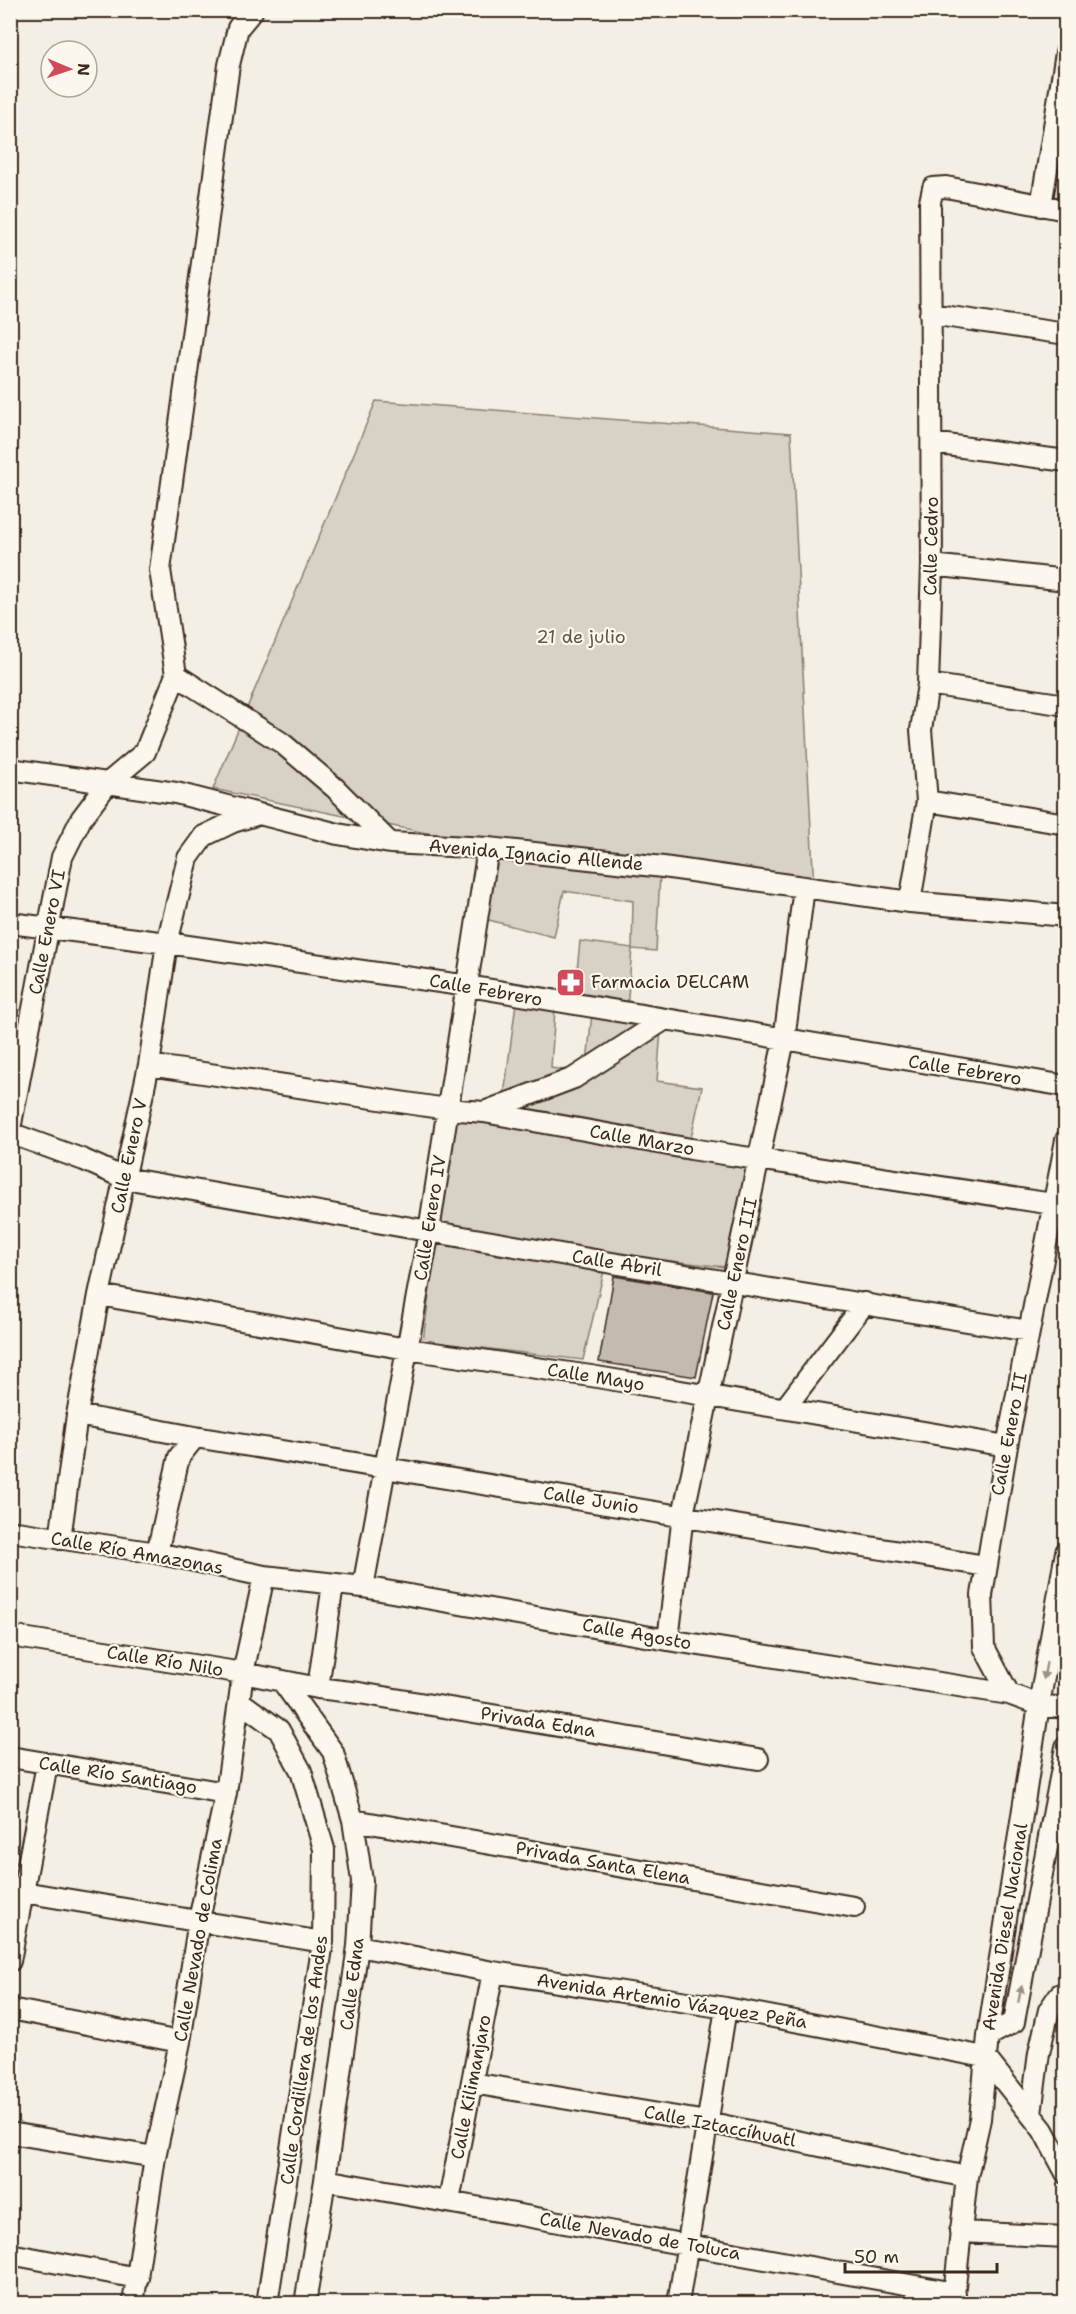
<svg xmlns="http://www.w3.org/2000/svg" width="1076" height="2314" font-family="'Shantell Sans',sans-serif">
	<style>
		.green { fill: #d8d1c6; stroke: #8a7e72; stroke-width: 1.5 }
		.building { fill: #c3bbb0; stroke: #3b2a1e; stroke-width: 1.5 }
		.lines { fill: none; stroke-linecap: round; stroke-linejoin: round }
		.minor-casing { stroke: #3b2a1e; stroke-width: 24 }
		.minor { stroke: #fbf7ec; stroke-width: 20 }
		.oneway { fill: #9b9085 }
		.labels { text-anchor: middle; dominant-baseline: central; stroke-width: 4.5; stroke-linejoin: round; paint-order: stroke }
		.street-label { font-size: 18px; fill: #3b2a1e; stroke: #fbf7ec }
		.park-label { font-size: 18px; fill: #625448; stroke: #fbf7ec }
		.poi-label { font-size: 18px; fill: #3b2a1e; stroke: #fbf7ec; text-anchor: start }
	</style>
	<rect width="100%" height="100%" fill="#f3efe4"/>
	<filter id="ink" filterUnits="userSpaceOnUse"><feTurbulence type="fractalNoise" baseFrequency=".0167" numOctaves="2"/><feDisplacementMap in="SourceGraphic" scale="12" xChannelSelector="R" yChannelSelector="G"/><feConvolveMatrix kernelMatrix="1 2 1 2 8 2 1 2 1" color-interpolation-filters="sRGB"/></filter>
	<g filter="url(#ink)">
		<path class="green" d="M376 401 791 433 814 889 499 848 213 789Z
			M500 856 660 874 656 951 632 949 627 1009 574 1001 580 941 632 948 633 901 564 891 554 937 481 918Z
			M516 1003 555 1009 551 1068 586 1073 592 1013 661 1030 657 1081 702 1087 690 1143 502 1111Z
			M453 1116 748 1165 725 1267 608 1254 583 1360 423 1341Z"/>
		<path class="building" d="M614 1276 713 1292 696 1377 599 1362Z"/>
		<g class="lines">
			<defs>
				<path id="minor" d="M1041 206 1066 53
					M930 314 1066 334
					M932 443 1066 461
					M932 565 1066 580
					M176 675 282 743 335 788 390 843
					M928 684 1066 705
					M10 769 176 793 338 834 390 843 488 848 663 867 910 902 1066 916
					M927 801 1066 824
					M910 902 927 801 921 730 928 684 932 565 930 202 933 188 946 187 1066 210
					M10 923 167 943 468 986 1066 1086
					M149 1065 447 1109 484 1112 691 1149 1053 1204
					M484 1112 574 1078 664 1020
					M10 1129 62 857 81 819 108 783 145 752 176 675 160 570 229 65 238 28 253 10
					M10 1133 84 1160 124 1178 612 1263 1029 1331
					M1066 1140 1007 1446 982 1595 984 1647 1009 1694 1039 1705 1066 1708
					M99 1295 407 1349 591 1376 1007 1446
					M785 1408 865 1303
					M77 1415 195 1437 986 1566
					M10 1531 157 1553 264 1576 363 1587 668 1640 1009 1694
					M60 1539 77 1415 99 1295 149 1065 167 943 188 858 204 836 233 822 259 814
					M157 1553 179 1457 195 1437
					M363 1587 429 1231 488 848
					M10 1636 243 1673 318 1688 359 1693 758 1759
					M668 1640 683 1515 784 1040 804 888
					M282 1681 333 1752 353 1820 362 1881 358 1946 325 2180 305 2304
					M318 1688 333 1584
					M239 1701 279 1730 301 1771 324 1849 323 1942 267 2304
					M10 1757 226 1793
					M353 1820 854 1907
					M23 1892 323 1942
					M358 1946 493 1972 726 2008 985 2057 1043 2130 1066 2173
					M10 1961 47 1764
					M10 2009 180 2042
					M988 2036 1014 2022 1066 1747
					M472 2083 707 2122 967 2177
					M1031 2114 1039 2053 1049 2010 1060 1994 1066 1993
					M10 2133 155 2157
					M325 2180 955 2293
					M449 2201 493 1972
					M960 2232 1066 2237
					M10 2254 138 2278
					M133 2304 155 2157 180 2042 199 1920 226 1793 243 1673 264 1576
					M678 2304 726 2008
					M953 2304 967 2177 980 2119 988 2036 1039 1705 1066 1552"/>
			</defs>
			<use href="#minor" class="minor-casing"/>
			<use href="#minor" class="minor"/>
		</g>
		<defs><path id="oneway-solid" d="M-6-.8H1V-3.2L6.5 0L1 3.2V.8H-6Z" transform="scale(1.5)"/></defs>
		<g class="oneway">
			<use href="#oneway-solid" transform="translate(1045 1671) rotate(100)"/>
			<use href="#oneway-solid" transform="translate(1020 1994) rotate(-78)"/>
		</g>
	</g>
	<defs>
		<symbol id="pharmacy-square" viewBox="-11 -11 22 22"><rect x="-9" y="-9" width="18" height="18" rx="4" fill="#d1495b" stroke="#fbf7ec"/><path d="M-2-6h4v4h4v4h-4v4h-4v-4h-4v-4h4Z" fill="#fff"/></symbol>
	</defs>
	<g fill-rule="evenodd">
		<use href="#pharmacy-square" x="554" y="966" width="33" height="33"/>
	</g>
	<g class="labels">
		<g class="street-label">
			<text transform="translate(931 546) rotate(-89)">Calle Cedro</text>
			<text transform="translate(536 855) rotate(5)">Avenida Ignacio Allende</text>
			<text transform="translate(47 932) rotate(-79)">Calle Enero VI</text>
			<text transform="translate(486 990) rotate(10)">Calle Febrero</text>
			<text transform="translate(965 1070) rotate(9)">Calle Febrero</text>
			<text transform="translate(642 1140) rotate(10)">Calle Marzo</text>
			<text transform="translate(129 1156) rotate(-78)">Calle Enero V</text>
			<text transform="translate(430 1218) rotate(-81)">Calle Enero IV</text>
			<text transform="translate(617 1263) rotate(9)">Calle Abril</text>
			<text transform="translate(737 1264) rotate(-78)">Calle Enero III</text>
			<text transform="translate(596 1377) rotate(9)">Calle Mayo</text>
			<text transform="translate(1009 1434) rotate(-79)">Calle Enero II</text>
			<text transform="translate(591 1500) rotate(9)">Calle Junio</text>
			<text transform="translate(137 1553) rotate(10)">Calle Río Amazonas</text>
			<text transform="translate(637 1634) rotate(10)">Calle Agosto</text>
			<text transform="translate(165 1661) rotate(9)">Calle Río Nilo</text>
			<text transform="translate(538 1722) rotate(9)">Privada Edna</text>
			<text transform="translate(118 1775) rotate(9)">Calle Río Santiago</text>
			<text transform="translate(603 1863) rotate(10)">Privada Santa Elena</text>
			<text transform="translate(1005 1927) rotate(-81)">Avenida Diesel Nacional</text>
			<text transform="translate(198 1940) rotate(-80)">Calle Nevado de Colima</text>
			<text transform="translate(352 1984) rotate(-83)">Calle Edna</text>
			<text transform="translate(672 2001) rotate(9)">Avenida Artemio Vázquez Peña</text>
			<text transform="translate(304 2060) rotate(-82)">Calle Cordillera de los Andes</text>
			<text transform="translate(471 2087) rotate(-79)">Calle Kilimanjaro</text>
			<text transform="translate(720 2126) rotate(11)">Calle Iztaccíhuatl</text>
			<text transform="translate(640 2236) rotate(10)">Calle Nevado de Toluca</text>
		</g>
		<g class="park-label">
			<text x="581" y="637">21 de julio</text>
		</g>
		<g class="poi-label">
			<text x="591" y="982">Farmacia DELCAM</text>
		</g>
	</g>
	<rect width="1076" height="2314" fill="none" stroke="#fbf7ec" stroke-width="36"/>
	<rect x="18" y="18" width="1040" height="2278" fill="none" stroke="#3b2a1e" stroke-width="2" filter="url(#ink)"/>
	<g transform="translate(69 69) rotate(92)"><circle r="28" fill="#fbf7ec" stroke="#aea59a" stroke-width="1.5"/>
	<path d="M0-4.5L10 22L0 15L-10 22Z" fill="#d1495b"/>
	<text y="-9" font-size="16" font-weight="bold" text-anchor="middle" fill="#3b2a1e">N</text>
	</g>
	<path d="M845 2263v9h152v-9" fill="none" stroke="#3b2a1e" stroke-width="3"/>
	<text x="854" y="2263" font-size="18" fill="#3b2a1e" stroke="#fbf7ec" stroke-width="4.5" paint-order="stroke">50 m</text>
</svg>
